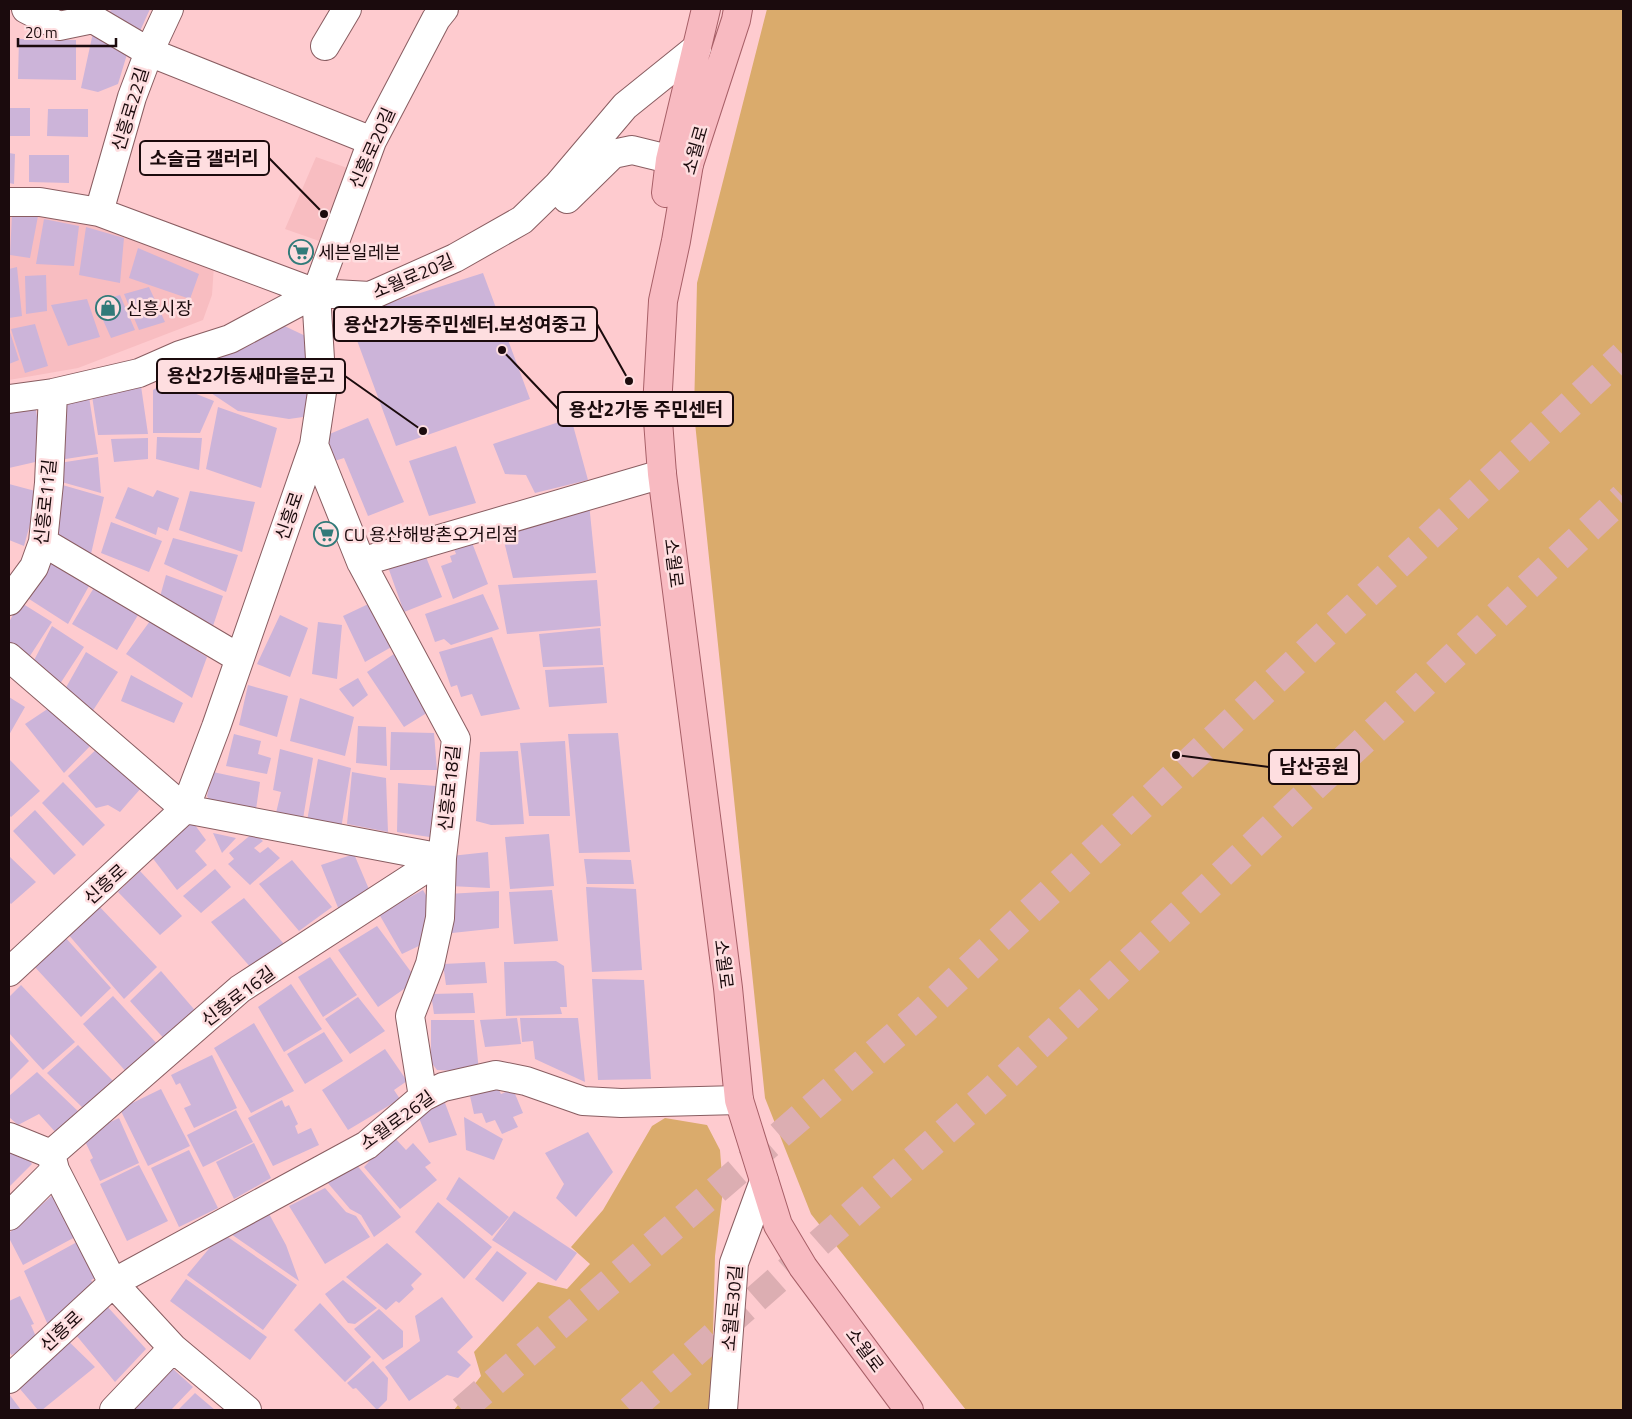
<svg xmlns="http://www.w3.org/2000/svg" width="1632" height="1419" font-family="'Titillium Web','Noto Sans KR',sans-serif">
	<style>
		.built { fill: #f8bdc1 }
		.green { fill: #daab6c }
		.building { fill: #ccb4d9 }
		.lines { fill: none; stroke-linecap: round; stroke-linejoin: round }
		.major-tunnel { stroke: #dcaeb2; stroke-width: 28; stroke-dasharray: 28 14; stroke-linecap: butt }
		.minor-casing { stroke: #895d61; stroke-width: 30 }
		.major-casing { stroke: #a75f67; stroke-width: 30 }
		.minor { stroke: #fff; stroke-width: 28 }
		.major { stroke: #f8bac1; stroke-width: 28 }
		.labels { text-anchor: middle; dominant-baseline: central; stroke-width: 5; stroke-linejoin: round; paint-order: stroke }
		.street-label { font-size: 18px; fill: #1b0b0d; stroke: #fedee0 }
		.poi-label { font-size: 18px; fill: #1b0b0d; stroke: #fedee0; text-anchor: start }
		.leader { fill: none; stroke: #1b0b0d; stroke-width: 2 }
		.callout-dot { fill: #1b0b0d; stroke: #fedee0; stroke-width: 2 }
		.callout { fill: #fedee0; stroke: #1b0b0d; stroke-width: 2 }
		.callout-label { font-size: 19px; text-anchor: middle; font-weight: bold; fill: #1b0b0d }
	</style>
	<rect width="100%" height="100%" fill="#fecbcf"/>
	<path class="built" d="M316 157 353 170 325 243 285 229Z
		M9 212H45L138 234 214 265 212 295 203 320 78 368 9 380Z"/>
	<path class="green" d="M767 9H1623V1410H966L811 1214 765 1098 694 413 697 283Z
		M665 1118 707 1125 720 1150 723 1190 715 1256 711 1410H454L481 1376 474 1352 538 1282 567 1289 590 1264 571 1247 603 1210 652 1126Z"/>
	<path class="building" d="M114 9H150L140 31 103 14Z
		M94 28 128 51 118 84 98 92 81 88Z
		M19 39 76 40V80L18 79Z
		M9 108H30V136H9Z
		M48 109H88V137L47 136Z
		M9 153 15 154 14 184 9 183Z
		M29 155H69V183L29 182Z
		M12 215 38 216 30 258 10 255Z
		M44 219 79 226 74 266 36 264Z
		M86 227 124 238 120 283 79 275Z
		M138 248 199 274 190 299 129 278Z
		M17 267 22 316 9 318V269Z
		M483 273 530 399 396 446 348 316Z
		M46 275 47 311 26 314 25 276Z
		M149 287 165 322 139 330 124 294Z
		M120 295 135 330 111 338 95 302Z
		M87 299 100 337 68 346 51 305Z
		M276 322 314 340 310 416 289 419 238 411 172 367Z
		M35 324 48 366 25 373 11 329Z
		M9 329 19 360 9 364Z
		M166 382 214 401 200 433H153V390Z
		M141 386 148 434 98 435 92 396Z
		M89 397 98 454 59 460 61 402Z
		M35 404 44 460 9 468V410Z
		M218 407 277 428 261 488 206 469Z
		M368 418 404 502 368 516 344 458 331 462 320 438Z
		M571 418 588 480 535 493 526 475 505 474 493 444Z
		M157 437 202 438 199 470 156 459Z
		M148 438V459L114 462 111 439Z
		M456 446 476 503 429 516 409 461Z
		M98 457 101 493 58 481 59 463Z
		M9 484 39 492 24 546 9 540Z
		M59 484 104 497 91 554 67 543 49 531Z
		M128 487 153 497 157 490 179 498 168 531 158 527 156 535 115 518Z
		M190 491 255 502 242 552 179 530Z
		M589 503 596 573 513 578 501 529Z
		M111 522 162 541 149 572 101 553Z
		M469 535 488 584 453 599 441 566 452 562 450 556 456 554 451 541Z
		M173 538 238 555 226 592 164 564Z
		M424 552 442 597 404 612 388 567Z
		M48 561 89 586 68 624 26 597Z
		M166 575 223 596 211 632 158 604Z
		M597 580 601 626 507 634 498 585Z
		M95 586 138 615 117 650 72 624Z
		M483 594 499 629 451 645 444 639 435 642 425 614Z
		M379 599 402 641 365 662 343 616Z
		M20 602 52 622 26 662 9 649V622Z
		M280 615 308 628 290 677 257 664Z
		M150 621 207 657 192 698 126 654Z
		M318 622 342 625 337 679 312 674Z
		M52 626 84 647 58 687 31 666Z
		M600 628 603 665 543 667 539 634Z
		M492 637 520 709 481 716 472 694 461 697 457 685 451 687 439 652Z
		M403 648 438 706 404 727 367 672Z
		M86 652 118 672 92 712 64 691Z
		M604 667 607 703 549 707 545 670Z
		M131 675 183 703 174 723 121 701Z
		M358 678 368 695 353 707 339 689Z
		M248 685 288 696 277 737 239 725Z
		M9 697 25 707 9 735Z
		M300 698 354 717 345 756 290 741Z
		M55 704 94 742 64 773 25 724Z
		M358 726 386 727 387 766 356 763Z
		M391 732 434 733 437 770H390Z
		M618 733 630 852 579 853 568 734Z
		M234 734 261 741 258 754 271 758 267 774 226 766Z
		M565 741 570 816H529L520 743Z
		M101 745 142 787 120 812 108 805 96 808 68 776Z
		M280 749 313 758 303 819 276 813 281 792 273 790Z
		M518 751 524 824 491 825 476 821 480 752Z
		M9 759 40 791 11 817 9 815Z
		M318 759 351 768 341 829 307 821Z
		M213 772 260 782 255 816 214 808 207 796Z
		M352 772 386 778 388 832 347 824Z
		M63 782 105 825 83 846 42 803Z
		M398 783 436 786V838L397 832Z
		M35 810 76 855 54 875 13 831Z
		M192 821 206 840 195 851 207 865 177 890 148 852Z
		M213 833 236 838 222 853Z
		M253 833 263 841 254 848 260 853 268 847 280 858 250 885 228 864 234 859 229 853Z
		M549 834 554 886 510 889 505 837Z
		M488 852 490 888 450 886 451 856Z
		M354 854 374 901 341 915 321 865Z
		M9 856 36 882 11 904 9 902Z
		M584 859 631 860 634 884H587Z
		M292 860 332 907 299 931 259 884Z
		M215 869 231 887 201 913 183 896Z
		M140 871 182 916 160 935 118 892Z
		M586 887 636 889 642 970 592 972Z
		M423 890 434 909 433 916 425 920 431 931 425 943 402 954 379 914Z
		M552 890 558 941 514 944 509 892Z
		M499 891V928L452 933 448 894Z
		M244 898 284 944 252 969 211 922Z
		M97 904 157 967 124 999 67 933Z
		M377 926 417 980 378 1007 338 950Z
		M64 936 111 988 81 1017 33 965Z
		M330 957 357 995 323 1017 298 977Z
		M556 961 564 966 567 1007H560L562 1014 506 1016 504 962Z
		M485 962 487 983 446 985 443 964Z
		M161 971 199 1015 168 1043 130 1001Z
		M592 979 644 980 651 1079 598 1080Z
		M291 984 322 1029 284 1052 258 1007Z
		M21 985 75 1042 43 1070 9 1033V997Z
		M473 993 475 1013 434 1014 431 994Z
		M113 996 160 1047 130 1076 83 1024Z
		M358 997 385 1031 350 1054 325 1019Z
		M517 1018 521 1044 485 1047 480 1020Z
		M520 1018H578L585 1082 535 1059 533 1041 522 1042Z
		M431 1020H474L479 1072 437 1070 431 1062Z
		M254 1023 294 1091 251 1113 214 1048Z
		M324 1032 343 1061 305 1084 287 1054Z
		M9 1039 29 1061 10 1080 9 1079Z
		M78 1045 116 1084 87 1112 47 1073Z
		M385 1049 407 1081 394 1090 400 1099 348 1130 322 1090Z
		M212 1055 237 1108 194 1128 184 1108 191 1105 180 1083 176 1085 171 1075Z
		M37 1072 82 1115 58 1135 39 1114 18 1125 9 1117V1096Z
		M495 1082 501 1094 513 1089 523 1113 513 1117 518 1127 502 1134 495 1120 486 1123 482 1113 474 1114 468 1087Z
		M161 1089 190 1146 148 1166 120 1109Z
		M282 1100 285 1107 289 1105 298 1124 295 1126 298 1134 311 1128 319 1145 273 1166 248 1118Z
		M445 1103 457 1135 429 1143 417 1113Z
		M236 1110 253 1142 203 1167 187 1135Z
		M464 1117 503 1139 494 1160 466 1150Z
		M119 1118 139 1163 100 1181 90 1160 93 1158 82 1135Z
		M588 1132 613 1172 576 1217 556 1198 564 1184 545 1153Z
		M393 1136 406 1150 413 1143 431 1163 425 1167 437 1180 400 1209 364 1167Z
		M254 1143 271 1178 234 1199 216 1162Z
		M16 1144 32 1164 9 1187V1149Z
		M189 1150 218 1208 179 1227 151 1168Z
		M355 1163 401 1217 374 1237 361 1215 350 1209 327 1182Z
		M139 1165 168 1221 127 1241 100 1184Z
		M459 1177 509 1217 492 1236 446 1199Z
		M325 1188 346 1212 356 1216 370 1237 325 1264 289 1206Z
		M54 1194 77 1236 23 1265 9 1238V1233Z
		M438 1202 492 1247 464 1279 415 1232Z
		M514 1211 577 1253 556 1281 492 1240Z
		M268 1212 286 1245 299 1281 228 1232Z
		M222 1233 297 1285 263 1330 187 1275Z
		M77 1242 95 1278 91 1280 99 1292 48 1325 24 1271Z
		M387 1243 422 1274 411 1285 414 1289 399 1303 396 1301 386 1310 346 1277Z
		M497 1251 527 1273 503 1302 475 1279Z
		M186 1279 267 1337 250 1360 170 1301Z
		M343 1280 377 1308 355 1324 348 1323 325 1294Z
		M20 1296 34 1324 31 1325 39 1344 11 1355 9 1350V1301Z
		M442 1297 473 1337 457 1352 471 1365 458 1378 447 1375 409 1401 385 1367 420 1341 415 1316Z
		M320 1303 371 1357 345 1382 294 1330Z
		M105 1304 146 1349 115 1382 76 1335Z
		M379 1309 403 1331V1347L383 1360 354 1329Z
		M60 1333 95 1367 42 1410H38L14 1382Z
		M373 1361 388 1378 387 1400 377 1410 356 1388 353 1389 347 1383Z
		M172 1368 193 1387 171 1410H131Z
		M195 1393 215 1410H178Z
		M9 1394 21 1410H9Z"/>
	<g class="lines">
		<path class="major-tunnel" d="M462 1410 921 1013 1623 355
			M630 1410 989 1093 1623 497"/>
		<defs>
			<path id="minor" d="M26 9 59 26 93 19 149 52 372 141
				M325 46 347 9
				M567 199 613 154 632 150 689 164
				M9 202H40L99 212 316 293 322 392 314 445 216 727 185 809 9 972
				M99 212 132 97 149 52 169 9
				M316 293 372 141 436 19 444 9
				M9 399 53 393 139 373 180 355 230 339 316 293 370 296 455 258 522 220 558 185 625 106 697 48
				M314 445 361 562 456 739 442 858 440 918 430 964 410 1016 423 1097
				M43 542 239 658
				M361 562 662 474
				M9 601 34 567 43 542 49 483 53 393
				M9 657 185 809 442 858
				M9 1137 51 1154 55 1170 113 1283 173 1348 247 1410
				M51 1154 240 989 442 858
				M9 1216 55 1170
				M9 1379 113 1283 367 1145 423 1097 443 1087 496 1075 526 1081 583 1101 621 1103 739 1100
				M114 1410 173 1348
				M723 1410 734 1263 764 1181"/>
			<path id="major" d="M738 9 736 20 689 164 676 241 663 301 657 407 662 474 728 988 739 1100 778 1225 803 1267 909 1410
				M666 193 670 160 706 9"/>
		</defs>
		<use href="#minor" class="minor-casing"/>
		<use href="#major" class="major-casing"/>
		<use href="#minor" class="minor"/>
		<use href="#major" class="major"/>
	</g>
	<defs>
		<symbol id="supermarket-ring" viewBox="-11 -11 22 22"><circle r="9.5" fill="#fedee0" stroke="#317a79" stroke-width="1.5"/><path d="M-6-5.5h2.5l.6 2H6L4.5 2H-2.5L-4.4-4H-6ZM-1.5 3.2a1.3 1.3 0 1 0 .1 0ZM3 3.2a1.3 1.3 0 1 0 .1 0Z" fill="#317a79"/></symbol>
		<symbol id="shop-ring" viewBox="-11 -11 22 22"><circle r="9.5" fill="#fedee0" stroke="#317a79" stroke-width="1.5"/><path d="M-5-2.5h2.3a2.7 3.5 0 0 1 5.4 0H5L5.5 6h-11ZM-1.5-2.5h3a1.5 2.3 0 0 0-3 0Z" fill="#317a79"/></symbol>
	</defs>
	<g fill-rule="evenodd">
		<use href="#supermarket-ring" x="287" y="238" width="28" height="28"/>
		<use href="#shop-ring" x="94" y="294" width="28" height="28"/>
		<use href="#supermarket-ring" x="312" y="520" width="28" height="28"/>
	</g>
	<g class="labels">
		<g class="street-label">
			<text transform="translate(130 109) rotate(-73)">신흥로22길</text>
			<text transform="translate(372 148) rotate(-66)">신흥로20길</text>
			<text transform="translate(695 150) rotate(-74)">소월로</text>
			<text transform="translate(413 276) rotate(-23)">소월로20길</text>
			<text transform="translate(45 502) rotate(-84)">신흥로11길</text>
			<text transform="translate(289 516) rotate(-71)">신흥로</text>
			<text transform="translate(674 563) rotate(83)">소월로</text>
			<text transform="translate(449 788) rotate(-84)">신흥로18길</text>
			<text transform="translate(105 884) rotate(-42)">신흥로</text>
			<text transform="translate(724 964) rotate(83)">소월로</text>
			<text transform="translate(238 996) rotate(-37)">신흥로16길</text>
			<text transform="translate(397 1120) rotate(-36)">소월로26길</text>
			<text transform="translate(732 1308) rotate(-85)">소월로30길</text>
			<text transform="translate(61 1331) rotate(-43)">신흥로</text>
			<text transform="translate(865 1350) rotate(53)">소월로</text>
		</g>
		<g class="poi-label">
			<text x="318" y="252">세븐일레븐</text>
			<text x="126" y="308">신흥시장</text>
			<text x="344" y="534">CU 용산해방촌오거리점</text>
		</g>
	</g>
	<path class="leader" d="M324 214L269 158M629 381L597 324M423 431L345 376M502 350L558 409M1176 755L1269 767"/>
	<g class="callout-dot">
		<circle cx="324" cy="214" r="5"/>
		<circle cx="629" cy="381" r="5"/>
		<circle cx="423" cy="431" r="5"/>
		<circle cx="502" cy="350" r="5"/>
		<circle cx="1176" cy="755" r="5"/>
	</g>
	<g class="callout">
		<rect x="140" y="141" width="129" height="34" rx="5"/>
		<rect x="334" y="307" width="263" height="34" rx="5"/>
		<rect x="157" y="359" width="188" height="34" rx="5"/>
		<rect x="558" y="392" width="175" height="34" rx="5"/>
		<rect x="1269" y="750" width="90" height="34" rx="5"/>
	</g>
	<g class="callout-label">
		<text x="204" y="165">소슬금 갤러리</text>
		<text x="465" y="331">용산2가동주민센터.보성여중고</text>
		<text x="251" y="382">용산2가동새마을문고</text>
		<text x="646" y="416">용산2가동 주민센터</text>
		<text x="1314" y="773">남산공원</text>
	</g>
	<rect width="1632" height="1419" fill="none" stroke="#1b0b0d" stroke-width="20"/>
	<path d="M18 38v8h98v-8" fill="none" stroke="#1b0b0d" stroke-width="2.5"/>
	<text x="25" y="38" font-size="15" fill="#1b0b0d" stroke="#fedee0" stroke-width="4" paint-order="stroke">20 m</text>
</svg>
